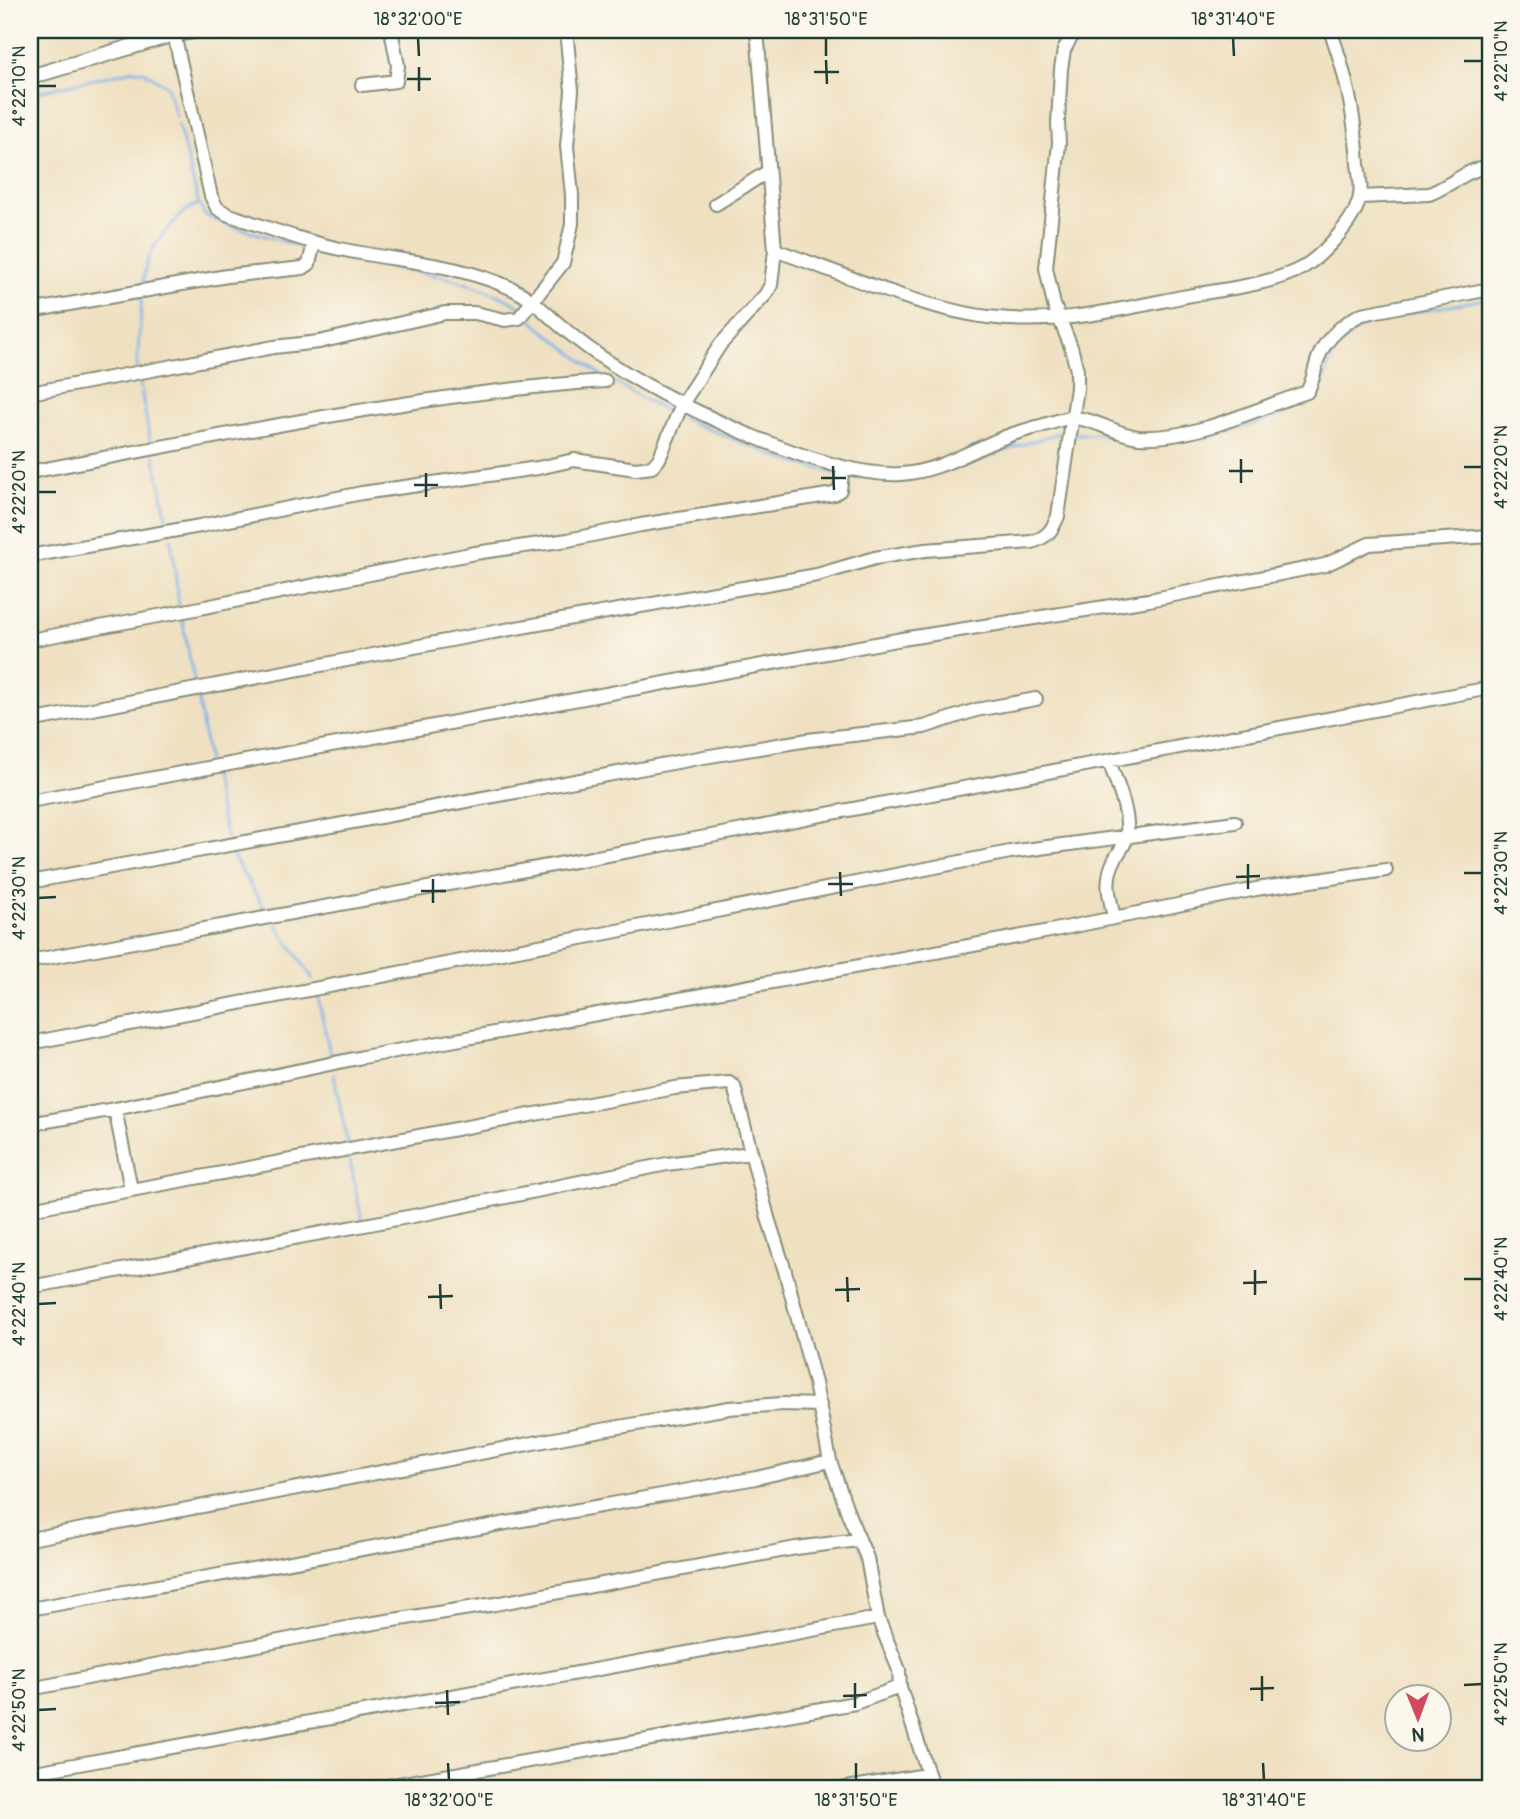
<svg xmlns="http://www.w3.org/2000/svg" width="1520" height="1819" font-family="Pangolin,sans-serif">
	<style>
		.lines { fill: none; stroke-linecap: round; stroke-linejoin: round }
		.stream { stroke: #7bb2ea; stroke-width: 2.5 }
		.minor-casing { stroke: #878e7a; stroke-width: 16 }
		.major-casing { stroke: #878e7a; stroke-width: 18 }
		.minor { stroke: #fff; stroke-width: 12 }
		.major { stroke: #fff; stroke-width: 14 }
		.ticks { fill: none; stroke: #1f3d34; stroke-width: 2.5 }
		.neatline { fill: none; stroke: #1f3d34; stroke-width: 2.5 }
		.ticks-label { font-size: 18px; text-anchor: middle; fill: #1f3d34 }
	</style>
	<rect width="100%" height="100%" fill="#fbf7ec"/>
	<filter id="ink" filterUnits="userSpaceOnUse"><feTurbulence type="fractalNoise" baseFrequency=".0143" numOctaves="2"/><feDisplacementMap in="SourceGraphic" scale="14" xChannelSelector="R" yChannelSelector="G"/><feConvolveMatrix kernelMatrix="1 2 1 2 8 2 1 2 1" color-interpolation-filters="sRGB"/></filter>
	<filter id="wash" filterUnits="userSpaceOnUse"><feTurbulence type="fractalNoise" baseFrequency=".00686" numOctaves="4" result="noise"/><feDisplacementMap in="SourceGraphic" scale="28" xChannelSelector="R" yChannelSelector="G"/><feGaussianBlur stdDeviation="1.57" result="paint"/><feColorMatrix in="noise" values="0 0 0 0 0 0 0 0 0 0 0 0 0 0 0 0 0 1.4 0 .05"/><feComposite in="paint" operator="in"/></filter>
	<g filter="url(#wash)">
		<rect width="100%" height="100%" fill="#efe0c1"/>
		<g class="lines">
			<path class="stream" d="M34 93 134 70 143 71 167 86 176 116
				M178 124 199 204 205 215 225 224 308 249
				M318 252C374 269 433 268 488 291 500 296 512 300 522 309
				M143 284C144 275 145 265 149 257 156 240 181 210 198 204
				M526 314 538 326 602 376
				M137 368 142 296
				M139 378 150 441
				M608 379 673 415
				M681 418 785 460 839 474
				M1073 434H1096L1122 439
				M1174 441C1206 439 1295 417 1316 394 1326 383 1325 371 1331 359 1341 341 1357 328 1375 320L1490 298
				M154 454 168 525
				M942 471 1055 434H1066
				M846 475 888 479
				M171 538 179 606
				M182 619 195 685
				M198 697 208 761
				M211 773 227 839
				M230 852 266 911
				M276 924 313 979
				M318 996 331 1059
				M334 1075 348 1146
				M350 1161 362 1221"/>
		</g>
	</g>
	<g filter="url(#ink)">
		<g class="lines">
			<defs>
				<path id="minor" d="M174 34 211 196 217 208 227 214C270 229 311 244 355 252 413 263 457 264 513 289 535 300 549 317 568 332 582 344 599 356 615 366 678 407 827 478 901 474 938 472 971 450 1005 437 1017 432 1031 429 1044 425 1052 423 1063 418 1072 418 1094 418 1117 435 1139 437 1195 440 1255 409 1307 392 1314 380 1314 368 1319 356 1326 338 1345 322 1362 314L1490 289
					M362 85 396 81 398 66 391 30
					M1360 197 1429 194C1450 186 1467 169 1490 166
					M716 204 767 172
					M775 250C841 273 920 308 988 317 1054 326 1118 310 1182 297 1220 289 1260 287 1296 271 1318 261 1356 221 1360 196 1362 186 1359 174 1358 164 1355 116 1347 75 1330 30
					M30 311 227 276 303 268 309 264 314 243
					M30 393 274 347 319 342 445 313H475L505 320 519 318 563 263 572 224V195L567 146 572 91 566 30
					M30 472C220 437 411 394 605 381
					M30 556 200 526 362 493 538 468 574 460 636 469 652 467 659 459 682 404 720 345 766 294 771 285 775 250 757 30
					M30 640 190 610 475 553 568 540 641 525 834 494 840 490 843 467
					M30 721 477 635 817 575 875 558 925 550 1032 542C1047 537 1052 531 1058 516L1077 388V370L1071 347 1054 305 1046 268 1059 143 1058 122 1061 69 1064 50 1075 30
					M1109 761C1117 785 1129 809 1127 835 1127 843 1119 851 1115 859 1104 879 1109 896 1114 917
					M30 801 902 639 1149 600 1325 565 1369 544 1490 536
					M30 882 704 757 808 740 924 727 976 710 1036 699
					M30 961 722 834 1490 688
					M30 1043 597 935 1010 852 1235 822
					M115 1109 131 1189
					M30 1124 115 1109 363 1057 1050 931 1256 889 1386 870
					M30 1209 626 1097 675 1088 729 1083 734 1086 768 1218 785 1271 815 1383 830 1461 849 1516 867 1558 878 1618 899 1670 900 1687 933 1789
					M30 1287 424 1214 667 1164 750 1153
					M30 1539 596 1431 729 1408 782 1404 820 1405
					M30 1609 756 1478 830 1461
					M30 1689 362 1625 495 1604 796 1548 858 1540
					M30 1773 878 1618
					M371 1789 855 1703 900 1687
					M841 1789 926 1775"/>
				<path id="major" d="M30 77 174 34 199 30"/>
			</defs>
			<use href="#minor" class="minor-casing"/>
			<use href="#major" class="major-casing"/>
			<use href="#minor" class="minor"/>
			<use href="#major" class="major"/>
		</g>
	</g>
	<path class="ticks" d="M418 38 419 56M826 38V56M1233 38 1234 56M826 60 827 84M1464 61H1482M419 67V91M814 72H839M407 79H431M38 86H56M1241 459V483M833 466 834 490M1464 467H1482M1229 471H1253M426 473V497M821 478H846M414 485H438M38 492H56M1248 864V889M840 872 841 896M1464 873H1482M1236 877 1260 876M433 879V903M828 884H853M421 891H446M38 898 56 897M1255 1270V1295M847 1277 848 1302M1464 1279H1482M1243 1283 1267 1282M440 1284 441 1309M835 1290 860 1289M428 1297 453 1296M38 1304 56 1303M1262 1676V1701M855 1683V1708M1464 1685 1482 1684M1250 1689 1274 1688M447 1690 448 1715M843 1696 867 1695M435 1703 460 1702M38 1710 56 1709M448 1763 449 1780M856 1763V1780M1263 1763 1264 1780"/>
	<rect width="1520" height="1819" fill="none" stroke="#fbf7ec" stroke-width="77"/>
	<g transform="translate(1418 1718) rotate(179)"><circle r="33" fill="#fbf7ec" stroke="#a3ada2" stroke-width="2"/>
	<path d="M0-5L12 26L0 18L-12 26Z" fill="#d1495b"/>
	<text y="-10" font-size="19" font-weight="bold" text-anchor="middle" fill="#1f3d34">N</text>
	</g>
	<rect x="38" y="38" width="1444" height="1742" class="neatline"/>
	<g class="ticks-label">
		<text x="418" y="25">18°32'00"E</text>
		<text x="826" y="25">18°31'50"E</text>
		<text x="1233" y="25">18°31'40"E</text>
		<text transform="translate(1501 61) rotate(-90)" y="6">4°22'10"N</text>
		<text transform="translate(19 86) rotate(-90)" y="6">4°22'10"N</text>
		<text transform="translate(1501 467) rotate(-90)" y="6">4°22'20"N</text>
		<text transform="translate(19 492) rotate(-90)" y="6">4°22'20"N</text>
		<text transform="translate(1501 873) rotate(-90)" y="6">4°22'30"N</text>
		<text transform="translate(19 898) rotate(-90)" y="6">4°22'30"N</text>
		<text transform="translate(1501 1279) rotate(-90)" y="6">4°22'40"N</text>
		<text transform="translate(19 1304) rotate(-90)" y="6">4°22'40"N</text>
		<text transform="translate(1501 1684) rotate(-90)" y="6">4°22'50"N</text>
		<text transform="translate(19 1710) rotate(-90)" y="6">4°22'50"N</text>
		<text x="449" y="1806">18°32'00"E</text>
		<text x="856" y="1806">18°31'50"E</text>
		<text x="1264" y="1806">18°31'40"E</text>
	</g>
</svg>
